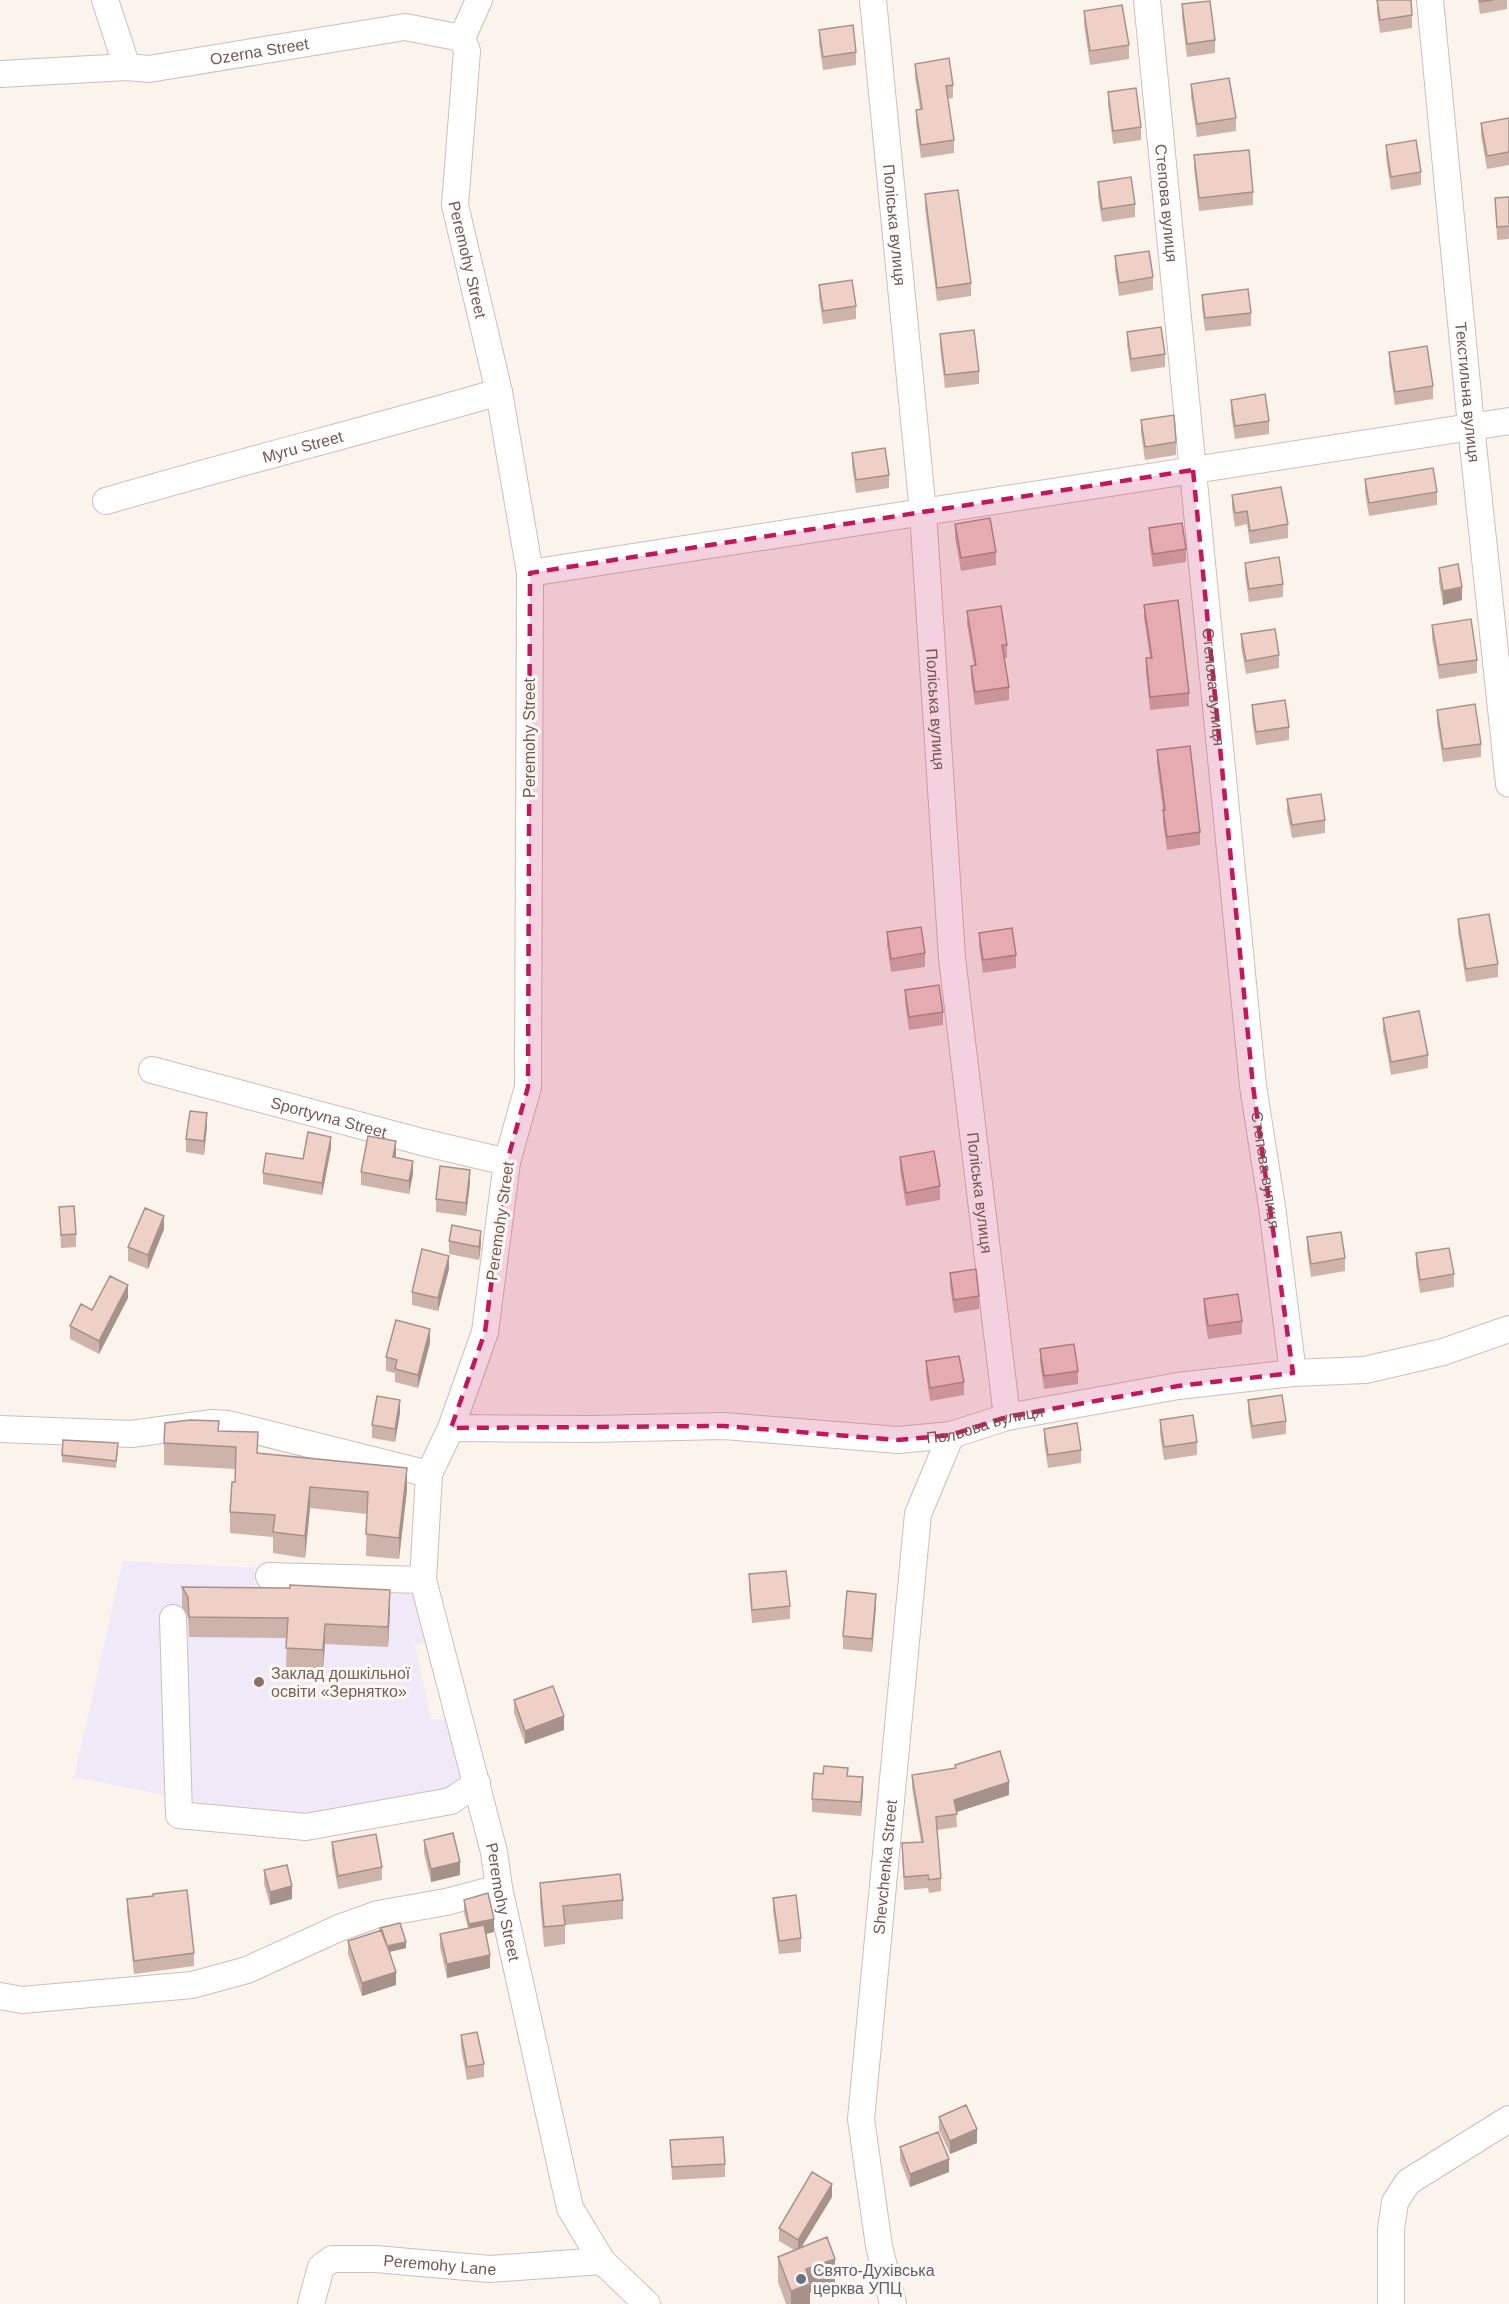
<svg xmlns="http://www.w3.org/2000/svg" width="1509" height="2304" font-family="Arial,sans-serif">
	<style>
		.education { fill: #f0e9f8 }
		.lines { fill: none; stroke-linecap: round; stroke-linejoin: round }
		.minor-casing { stroke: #d0bdb5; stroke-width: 28 }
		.minor { stroke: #fff; stroke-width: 26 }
		.wall { fill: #ceb3ab }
		.shaded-wall { fill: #a7928b }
		.building { fill: #efd0c7; stroke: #a7928b; stroke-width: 1.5 }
		.marked { fill: #c2185b; fill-opacity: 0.2; stroke: #c2185b; stroke-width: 4.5; stroke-dasharray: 12 8; stroke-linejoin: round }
		.education-dot { fill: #8d6e63; stroke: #fef8f4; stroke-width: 2 }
		.worship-dot { fill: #6b7280; stroke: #fef8f4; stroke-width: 2 }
		.labels { text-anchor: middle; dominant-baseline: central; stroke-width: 6; stroke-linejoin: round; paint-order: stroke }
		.street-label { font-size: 16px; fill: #765851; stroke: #fef8f4 }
		.education-label { font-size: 16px; fill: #785e54; stroke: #fef8f4; text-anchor: start }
		.worship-label { font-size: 16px; fill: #5b616d; stroke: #fef8f4; text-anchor: start }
	</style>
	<rect width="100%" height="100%" fill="#fbf4ed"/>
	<path class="education" d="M123 1561 414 1575 432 1641 415 1645 431 1719H451L465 1779 447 1794 304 1820 178 1798 74 1777Z"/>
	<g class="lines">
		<defs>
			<g id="minor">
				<path d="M105 0 127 67"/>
				<path id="s1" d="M479 0 462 38 467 51 455 205 499 392 530 573 528 1087 507 1162 485 1332 451 1428 429 1474 423 1580 494 1852 499 1888 570 2208 602 2261 647 2304"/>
				<path id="s2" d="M873 0 923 512 952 958 1007 1417"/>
				<path id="s3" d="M1147 0 1253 1086 1272 1207 1293 1373"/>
				<path id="s4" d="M1430 0 1471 426 1509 784"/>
				<path id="s5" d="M0 74 127 67 149 69 405 27 462 38"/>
				<path id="s6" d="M106 501C236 463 368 430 499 392"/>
				<path d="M530 573 1509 421"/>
				<path id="s7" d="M152 1070 422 1142 507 1162"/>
				<path id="s8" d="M451 1428 592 1429 724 1426 898 1440 951 1435 1007 1417 1178 1386 1293 1373 1365 1370 1443 1352 1509 1329"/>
				<path d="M0 1429 131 1434 213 1423 228 1424 429 1474"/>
				<path d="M269 1576 423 1580"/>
				<path d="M173 1618 179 1815 306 1827 451 1801 477 1783"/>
				<path d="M0 1996 22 2000 192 1985 247 1970 339 1928 378 1914 446 1902 499 1888"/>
				<path id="s9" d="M311 2304 321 2267 332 2259H375L490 2269 602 2261"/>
				<path id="s10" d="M893 2304 879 2246 861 2119 918 1514 951 1435"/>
				<path d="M1391 2304V2229L1395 2202 1408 2182 1509 2119"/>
			</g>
		</defs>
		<use href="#minor" class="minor-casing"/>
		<use href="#minor" class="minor"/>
	</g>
	<path class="wall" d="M1377 0 1412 15V28L1380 33 1377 12Z
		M1478 0H1507V9L1480 14Z
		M1182 4 1215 40V53L1187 57 1182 18Z
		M1084 11 1129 45V59L1090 65 1084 25Z
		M819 30 856 52V65L823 70 819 43Z
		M915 64 953 85V98L948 99 954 140V153L921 158 916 123V110L920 109 915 77Z
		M1191 84 1236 118V131L1197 137 1191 97Z
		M1108 92 1141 127V140L1113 144 1108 105Z
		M1509 118V165L1487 169 1481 136V123Z
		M1386 145 1421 172V185L1391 190 1386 158Z
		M1194 155 1253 192V205L1199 211 1194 168Z
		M1098 182 1135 204V217L1102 222 1098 196Z
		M925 194 971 283V296L937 301 925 208Z
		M1509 197V239L1497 240 1495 198Z
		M1115 256 1153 277V290L1119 296 1115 269Z
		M819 285 856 306V319L823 324 819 298Z
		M1202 295 1251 313V326L1205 331 1202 308Z
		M1127 332 1165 354V367L1131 372 1127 345Z
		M940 334 979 371V384L945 388 940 347Z
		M1389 352 1433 386V399L1395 405 1389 365Z
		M1231 400 1269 421V434L1235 439 1231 413Z
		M1141 420 1176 442V455L1145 460 1141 433Z
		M852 453 889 475V488L856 493 852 466Z
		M1365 479 1437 492V505L1369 516 1365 493Z
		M1232 495 1288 524V538L1250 544 1247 524 1235 527 1232 508Z
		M955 524 996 552V565L961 571 955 537Z
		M1149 528 1186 549V562L1153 567 1149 541Z
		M1245 563 1283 584V597L1249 602 1245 576Z
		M1439 568 1462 600 1443 605 1439 582Z
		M1144 605 1189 693V706L1150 710 1146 672V658H1150L1144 618Z
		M967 611 1007 645V658H1004L1009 687V700L975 705 971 679V666L974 665 967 624Z
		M1432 625 1477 660V673L1439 679 1432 639Z
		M1241 634 1279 655V668L1246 674 1241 647Z
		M1252 705 1289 727V740L1256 745 1252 719Z
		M1437 710 1481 744V757L1443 762 1437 723Z
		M1157 750 1200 832V845L1167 850 1163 823V810L1157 763Z
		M1287 799 1325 820V833L1292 838 1287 812Z
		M1458 919 1498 964V977L1466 982 1458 932Z
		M887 932 925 953V967L891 972 887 945Z
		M979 933 1016 955V968L983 973 979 946Z
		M905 990 943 1012V1025L909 1030 905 1003Z
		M1383 1018 1428 1055V1068L1391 1075 1383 1031Z
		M207 1126 204 1155 186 1152V1139Z
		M331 1148 322 1195 263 1184V1173Z
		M396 1155V1158L413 1174 409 1194 361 1185V1172Z
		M900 1157 940 1186V1200L906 1206 900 1170Z
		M470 1183 466 1216 436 1212V1199Z
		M59 1207 76 1234V1247L61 1248Z
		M164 1229 148 1269 128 1261V1247Z
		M1307 1237 1345 1258V1271L1311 1277 1307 1250Z
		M449 1241 481 1244 479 1260 449 1254Z
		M1416 1253 1454 1274V1287L1420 1293 1416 1266Z
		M449 1269 438 1311 412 1305V1292Z
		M950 1273 979 1296V1309L954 1313 950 1286Z
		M128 1298 99 1354 70 1339V1326L92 1310Z
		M1204 1299 1242 1321V1334L1208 1339 1204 1313Z
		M430 1343 418 1388 395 1382V1373L386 1371V1357Z
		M1040 1349 1078 1371V1384L1044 1389 1040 1362Z
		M926 1361 964 1382V1395L930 1401 926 1374Z
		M1248 1400 1286 1421V1434L1252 1439 1248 1413Z
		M400 1413 395 1442 372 1438V1425Z
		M1160 1420 1197 1442V1455L1164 1460 1160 1434Z
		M1044 1429 1081 1450V1463L1048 1468 1044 1442Z
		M219 1431 258 1453 407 1490 399 1559 366 1556 367 1514 310 1508 305 1558 273 1553V1537L230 1533V1512L235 1482V1469L164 1465V1443Z
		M118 1450 116 1468 62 1462V1455Z
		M749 1574 790 1606V1619L752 1623 749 1587Z
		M182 1587 390 1610 388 1647 325 1644 323 1669 286 1667 287 1638 189 1637 188 1617 182 1607Z
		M876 1607 872 1652 843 1649V1636Z
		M514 1700 564 1730 525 1744 514 1713Z
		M955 1765 1009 1795 956 1812 957 1827 937 1830 941 1878V1891L929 1893 928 1888 904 1890 902 1843 921 1842 912 1788V1775L955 1768Z
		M848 1776 863 1790 861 1816 812 1812V1799Z
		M424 1840 460 1875 431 1882 424 1853Z
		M332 1842 382 1867V1880L338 1889 332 1855Z
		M264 1870 292 1899 270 1905 264 1884Z
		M540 1883 623 1900V1919L565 1925V1944L544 1947 540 1902Z
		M773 1898 801 1938V1952L779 1954 773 1911Z
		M127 1899 194 1953V1966L134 1974 127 1912Z
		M464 1900 494 1932 486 1934 490 1968 447 1978 440 1947V1934L468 1928 464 1913Z
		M380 1928 406 1948 389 1952 396 1985 362 1996 348 1954V1941L380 1931Z
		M461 2035 484 2064V2077L467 2080 461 2048Z
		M939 2117 977 2143 950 2154 939 2130Z
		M670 2140 725 2164V2177L672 2180Z
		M900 2147 949 2172 910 2187 900 2160Z
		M832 2197 801 2247 835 2284 810 2293V2304H786L778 2282V2257L794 2250 779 2241V2228Z"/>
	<path class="shaded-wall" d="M1462 587V600L1443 605V591Z
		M207 1113V1126L204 1155V1141Z
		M331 1137V1148L322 1195V1183Z
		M396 1141V1155L393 1170V1157Z
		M413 1161V1174L409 1194V1181Z
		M470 1170V1183L466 1216V1203Z
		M164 1216V1229L148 1269V1255Z
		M481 1231V1244L479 1260V1247Z
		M449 1256V1269L438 1311V1298Z
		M128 1285V1298L99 1354V1341Z
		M430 1329V1343L418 1388V1375Z
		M400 1400V1413L395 1442V1429Z
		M407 1468V1490L399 1559V1538Z
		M310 1487V1508L305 1558V1536Z
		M390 1590V1610L388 1647V1627Z
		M876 1594V1607L872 1652V1639Z
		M325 1624V1644L323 1669V1650Z
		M564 1716V1730L525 1744V1731Z
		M863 1777V1790L861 1816V1802Z
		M1009 1782V1795L954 1813V1800Z
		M460 1862V1875L431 1882V1869Z
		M292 1886V1899L270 1905V1892Z
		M494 1919V1932L469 1938V1924Z
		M406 1942V1948L385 1953V1947Z
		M490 1955V1968L447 1978V1964Z
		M396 1972V1985L362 1996V1983Z
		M977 2129V2143L950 2154V2141Z
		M949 2159V2172L910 2187V2174Z
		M832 2184V2197L798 2253V2240Z
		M835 2259V2284L810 2293V2304H791V2291L806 2269Z"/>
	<path class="building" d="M1377 0H1411L1412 15 1380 20Z
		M1479 0H1493L1480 2Z
		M1210 1 1215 40 1187 44 1182 4Z
		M1122 5 1129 45 1090 51 1084 11Z
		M853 25 856 52 823 57 819 30Z
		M949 58 953 85 946 86 954 140 921 145 916 110 922 109 915 64Z
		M1229 78 1236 118 1197 124 1191 84Z
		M1136 88 1141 127 1113 131 1108 92Z
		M1509 118V152L1487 156 1481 123Z
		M1416 140 1421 172 1391 177 1386 145Z
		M1249 150 1253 192 1199 198 1194 155Z
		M1131 177 1135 204 1102 209 1098 182Z
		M958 190 971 283 937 288 925 194Z
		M1509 197V226L1497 227 1495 198Z
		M1149 251 1153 277 1119 283 1115 256Z
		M852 280 856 306 823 311 819 285Z
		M1248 289 1251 313 1205 318 1202 295Z
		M1161 327 1165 354 1131 359 1127 332Z
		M974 330 979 371 945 375 940 334Z
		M1427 346 1433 386 1395 392 1389 352Z
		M1265 394 1269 421 1235 426 1231 400Z
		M1174 415 1176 442 1145 447 1141 420Z
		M885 448 889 475 856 480 852 453Z
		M1433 468 1437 492 1369 503 1365 479Z
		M1281 487 1288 524 1250 531 1247 511 1235 513 1232 495Z
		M990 518 996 552 961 558 955 524Z
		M1182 523 1186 549 1153 554 1149 528Z
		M1279 557 1283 584 1249 589 1245 563Z
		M1458 564 1462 587 1443 591 1439 568Z
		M1178 600 1189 693 1150 697 1146 658H1152L1144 605Z
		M1001 606 1007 645H1002L1009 687 975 692 971 666 976 665 967 611Z
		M1471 619 1477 660 1439 665 1432 625Z
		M1275 629 1279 655 1246 661 1241 634Z
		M1285 700 1289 727 1256 732 1252 705Z
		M1475 704 1481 744 1443 749 1437 710Z
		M1190 746 1200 832 1167 837 1163 810H1165L1157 750Z
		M1321 794 1325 820 1292 825 1287 799Z
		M1489 914 1498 964 1466 969 1458 919Z
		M921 927 925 953 891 959 887 932Z
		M1012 928 1016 955 983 960 979 933Z
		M939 985 943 1012 909 1017 905 990Z
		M1419 1011 1428 1055 1391 1062 1383 1018Z
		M190 1111 207 1113 204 1141 186 1139Z
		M308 1132 331 1137 322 1183 263 1173 266 1153 303 1159Z
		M368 1136 396 1141 393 1157 413 1161 409 1181 361 1172Z
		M934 1151 940 1186 906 1193 900 1157Z
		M440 1166 470 1170 466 1203 436 1199Z
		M74 1206 76 1234 61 1235 59 1207Z
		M145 1208 164 1216 148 1255 128 1247Z
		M452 1225 481 1231 479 1247 449 1241Z
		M1341 1232 1345 1258 1311 1264 1307 1237Z
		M1449 1248 1454 1274 1420 1280 1416 1253Z
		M422 1249 449 1256 438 1298 412 1292Z
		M976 1269 979 1296 954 1300 950 1273Z
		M110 1276 128 1285 99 1341 70 1326 81 1304 92 1310Z
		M1238 1294 1242 1321 1208 1326 1204 1299Z
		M396 1320 430 1329 418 1375 395 1369 397 1360 386 1357Z
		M1074 1344 1078 1371 1044 1376 1040 1349Z
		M959 1356 964 1382 930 1388 926 1361Z
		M1282 1395 1286 1421 1252 1426 1248 1400Z
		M377 1396 400 1400 395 1429 372 1425Z
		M1193 1415 1197 1442 1164 1447 1160 1420Z
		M190 1420 219 1421 218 1431 258 1432 257 1453 407 1468 399 1538 366 1534 368 1492 310 1487 305 1536 273 1532 275 1515 230 1512 232 1482H235L236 1447 164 1443 165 1423Z
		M1077 1423 1081 1450 1048 1455 1044 1429Z
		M63 1440 118 1443 116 1461 62 1455Z
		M786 1571 790 1606 752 1610 749 1574Z
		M290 1585 390 1590 388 1627 325 1624 323 1650 286 1648 288 1618 189 1617 188 1597 182 1587 290 1588Z
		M847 1591 876 1594 872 1639 843 1636Z
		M553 1686 564 1716 525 1731 514 1700Z
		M1000 1751 1009 1782 954 1800 957 1814 936 1817 941 1878 929 1880 928 1875 904 1877 902 1843 923 1842 912 1775 956 1768 955 1765Z
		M824 1766 848 1768 847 1776 863 1777 861 1802 812 1799 814 1773 823 1774Z
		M453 1833 460 1862 431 1869 424 1840Z
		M376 1834 382 1867 338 1876 332 1842Z
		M287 1865 292 1886 270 1892 264 1870Z
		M620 1874 623 1900 563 1906 565 1925 544 1927 540 1883Z
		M187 1890 194 1953 134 1961 127 1899 153 1896V1894Z
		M488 1893 494 1919 469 1924 464 1900Z
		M796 1895 801 1938 779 1941 773 1898Z
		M400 1923 406 1942 387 1946 380 1928Z
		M484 1925 490 1955 447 1964 440 1934Z
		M382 1930 396 1972 362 1983 348 1941Z
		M477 2032 484 2064 467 2067 461 2035Z
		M966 2105 977 2129 950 2141 939 2117Z
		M938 2132 949 2159 910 2174 900 2147Z
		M723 2137 725 2164 672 2167 670 2140Z
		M812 2172 832 2184 798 2240 779 2228Z
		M827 2237 835 2259 806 2269 810 2284 791 2291 778 2257Z"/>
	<path class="marked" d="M1193 470 1253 1086 1293 1373 1178 1386 1007 1417 951 1435 898 1440 724 1426 451 1428 485 1332 507 1162 528 1087 530 573Z"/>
	<circle class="education-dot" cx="259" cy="1682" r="6"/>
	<circle class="worship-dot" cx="801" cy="2279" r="6"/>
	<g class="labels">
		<g class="street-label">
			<text stroke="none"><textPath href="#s5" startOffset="261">Ozerna Street</textPath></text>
			<text stroke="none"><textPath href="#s3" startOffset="204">Степова вулиця</textPath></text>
			<text stroke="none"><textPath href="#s2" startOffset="226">Поліська вулиця</textPath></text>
			<text stroke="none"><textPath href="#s1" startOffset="266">Peremohy Street</textPath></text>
			<text stroke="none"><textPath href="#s4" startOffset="394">Текстильна вулиця</textPath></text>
			<text stroke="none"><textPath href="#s6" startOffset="204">Myru Street</textPath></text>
			<text stroke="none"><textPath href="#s3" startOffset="690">Степова вулиця</textPath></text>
			<text stroke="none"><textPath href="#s2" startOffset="712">Поліська вулиця</textPath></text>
			<text transform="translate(529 738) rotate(-90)">Peremohy Street</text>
			<text stroke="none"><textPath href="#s7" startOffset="183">Sportyvna Street</textPath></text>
			<text stroke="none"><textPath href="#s3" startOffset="1176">Степова вулиця</textPath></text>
			<text stroke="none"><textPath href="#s2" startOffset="1198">Поліська вулиця</textPath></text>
			<text transform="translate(500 1221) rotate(-82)">Peremohy Street</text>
			<text stroke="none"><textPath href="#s8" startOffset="536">Польова вулиця</textPath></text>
			<text stroke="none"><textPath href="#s10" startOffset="441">Shevchenka Street</textPath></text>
			<text stroke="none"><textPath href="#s1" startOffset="1940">Peremohy Street</textPath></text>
			<text stroke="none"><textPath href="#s9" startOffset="160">Peremohy Lane</textPath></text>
		</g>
		<g class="education-label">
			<text x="271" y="1673">Заклад дошкільної<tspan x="271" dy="18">освіти «Зернятко»</tspan></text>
		</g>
		<g class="worship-label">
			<text x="813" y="2270">Свято-Духівська<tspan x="813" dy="18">церква УПЦ</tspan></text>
		</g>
	</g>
</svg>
